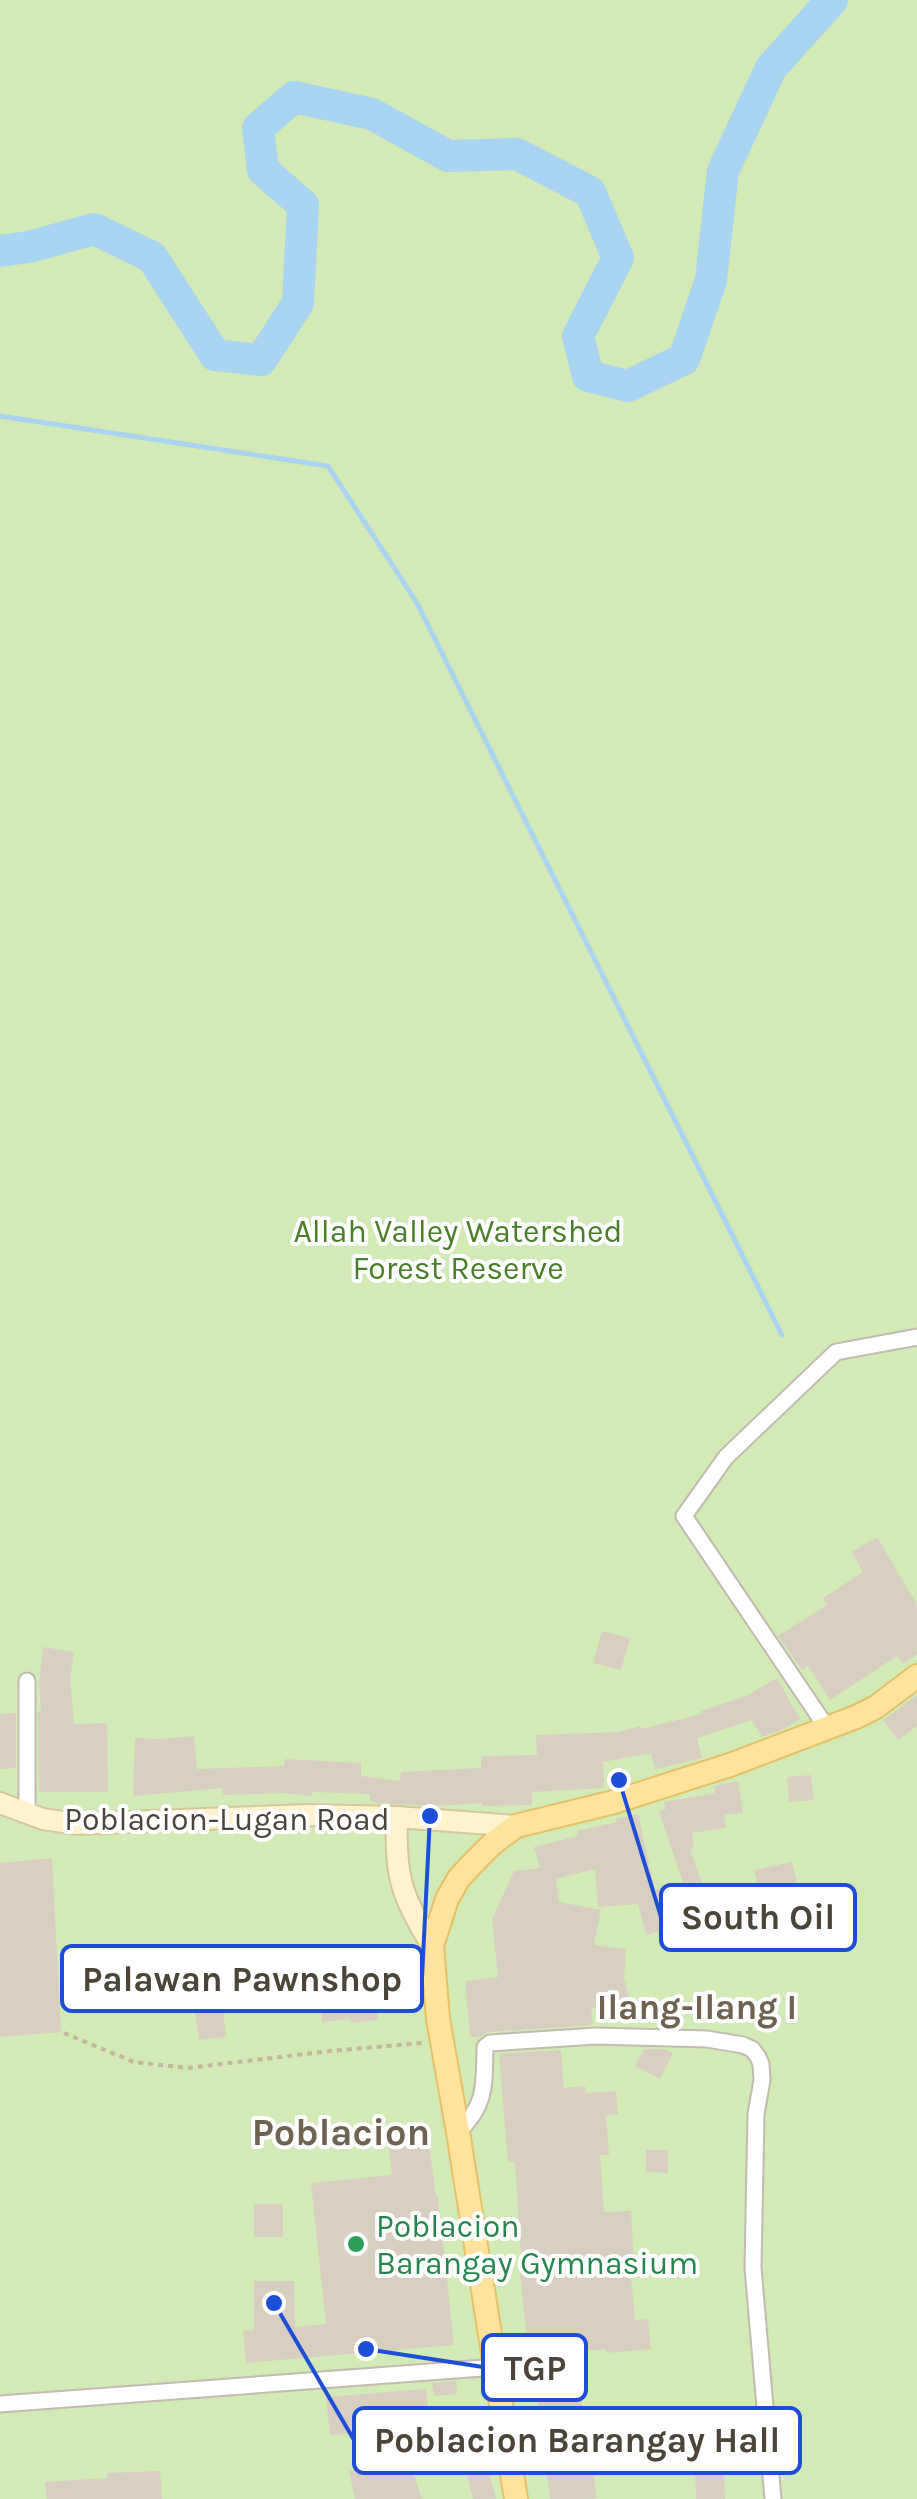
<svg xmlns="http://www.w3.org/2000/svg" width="917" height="2499" font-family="Karla,sans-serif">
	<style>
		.green { fill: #d2eab5 }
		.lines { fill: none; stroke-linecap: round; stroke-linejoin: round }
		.stream { stroke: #a9d4f2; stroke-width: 5 }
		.river { stroke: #a9d4f2; stroke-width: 32 }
		.building { fill: #d8cfc1 }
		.street-casing { stroke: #c2bbae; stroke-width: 19 }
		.secondary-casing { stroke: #d6c79b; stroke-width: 24 }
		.primary-casing { stroke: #e6c16a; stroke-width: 26 }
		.path { stroke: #c4b79f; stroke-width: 4; stroke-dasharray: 5 5; stroke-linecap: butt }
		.street { stroke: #fff; stroke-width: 15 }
		.secondary { stroke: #fff3cd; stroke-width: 20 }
		.primary { stroke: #ffe39c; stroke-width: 22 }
		.leisure-dot { fill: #2e9e5b; stroke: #fff; stroke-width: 4 }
		.labels { text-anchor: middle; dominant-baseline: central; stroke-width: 8; stroke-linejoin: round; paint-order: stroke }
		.park-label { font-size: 32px; fill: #4a7f2a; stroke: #fff }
		.street-label { font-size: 32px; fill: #4b4439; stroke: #fff }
		.leisure-label { font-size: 32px; fill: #27864d; stroke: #fff; text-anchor: start }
		.neighbourhood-label { font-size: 35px; font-weight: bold; fill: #6e6250; stroke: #fff }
		.quarter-label { font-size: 38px; font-weight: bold; fill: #6e6250; stroke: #fff }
		.leader { fill: none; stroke: #1d4ed8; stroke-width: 4 }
		.callout-dot { fill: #1d4ed8; stroke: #fff; stroke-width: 4 }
		.callout { fill: #fff; stroke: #1d4ed8; stroke-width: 4 }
		.callout-label { font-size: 35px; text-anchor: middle; font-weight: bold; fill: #4b4439 }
	</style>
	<rect width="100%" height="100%" fill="#f6f3ec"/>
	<path class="green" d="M0 0H917V2499H0Z"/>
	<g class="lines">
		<path class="stream" d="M0 416 328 466 417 603 782 1335"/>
		<path class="river" d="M0 251 29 247 94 229 152 257 215 355 261 360 298 303 303 205 263 170 258 128 294 97 372 114 448 156 517 154 590 192 618 258 578 336 588 376 628 386 684 359 711 280 723 171 771 68 832 0"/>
	</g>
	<path class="building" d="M877 1537 917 1605V1654L903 1664 897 1656 830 1700 808 1666 802 1670 778 1636 827 1605 823 1598 863 1572 852 1552Z
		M602 1631 630 1638 621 1670 593 1663Z
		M43 1647 74 1652 70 1680 74 1724 107 1723 108 1792H39L38 1711H41L39 1685Z
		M777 1678 800 1719 783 1729 762 1737 752 1720 697 1738 702 1758 655 1769 651 1753 603 1762 604 1788 532 1792V1805L482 1806V1803L436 1806 377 1803 370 1801V1794L312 1792V1796L283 1793 223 1795V1788L133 1796 135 1738 160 1739 194 1736 197 1769 284 1766 285 1759 361 1763V1776L400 1781 401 1772 481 1768V1756L537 1755 536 1735 618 1732 640 1726 641 1729 702 1714 701 1711 746 1696Z
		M917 1695V1726L898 1740 883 1720Z
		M16 1713V1768L0 1769V1714Z
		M811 1775 814 1800 789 1802 787 1777Z
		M738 1781 743 1813 724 1815 726 1828 692 1833 694 1848 690 1849 717 1925 686 1935 688 1944 666 1949 661 1931 646 1935 638 1904 598 1907 595 1869 556 1879 559 1902 601 1910 594 1945 626 1949 624 1978 629 1998 591 2009 593 2025 489 2032 479 2037H470L465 1981 498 1977 492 1919 514 1871 540 1868 534 1847 578 1836 577 1831 617 1822 616 1819 638 1814 655 1890 683 1882 659 1811 666 1809 664 1802 715 1793 714 1786Z
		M52 1858 61 2032 0 2037V1863Z
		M792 1862 798 1887 760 1895 754 1870Z
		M371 1971 378 2020 351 2023V2019L322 2022 319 1991 347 1989 345 1974Z
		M223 2010 226 2037 199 2040 195 2013Z
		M644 2049H664L673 2053 660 2079 635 2066Z
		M561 2050 564 2088 585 2086 586 2093 616 2091 618 2114 606 2115 609 2155H600L604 2212 631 2211 634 2265 630 2266 635 2320 648 2319 651 2349 606 2353V2349L547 2355 552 2395 580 2392 584 2418 612 2415 616 2445 590 2448 597 2498 590 2499H550L532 2357H529L520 2273 522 2272 515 2161 508 2162 499 2054Z
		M427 2129 436 2196H438L454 2345 246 2363 243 2331 254 2330V2281H294L295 2327 326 2324 311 2183 392 2175 387 2134Z
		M646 2150H668V2173L646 2172Z
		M254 2204H283V2237H254Z
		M456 2381 457 2394 434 2396 432 2383Z
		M426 2389 430 2427 330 2435 326 2397Z
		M409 2460 422 2499H355L349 2471 378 2464 380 2470Z
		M486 2462 496 2499H473L465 2467Z
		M724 2463 725 2499H696L695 2464Z
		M160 2471 162 2499H47L45 2482 107 2478V2473Z"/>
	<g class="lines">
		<defs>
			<path id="street" d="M827 1728 684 1516 726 1457 836 1352 917 1337
				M27 1814V1681
				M458 2132C487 2104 484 2085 485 2047L490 2043 596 2036 707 2039 743 2045 752 2049 758 2057 761 2064 762 2080 756 2114 753 2268 773 2499
				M0 2404 496 2367"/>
			<path id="secondary" d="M0 1803 43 1819 77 1824 308 1815 397 1817 516 1826
				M397 1817C395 1878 401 1894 432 1946"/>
			<path id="primary" d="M516 2499 458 2132 438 2019 432 1946 447 1899 459 1878 475 1861 492 1844 516 1826 614 1802 730 1765 856 1717 876 1707 917 1676"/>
		</defs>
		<use href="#street" class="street-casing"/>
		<use href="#secondary" class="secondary-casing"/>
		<use href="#primary" class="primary-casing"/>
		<path class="path" d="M64 2033 134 2062 188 2068 330 2051 422 2043"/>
		<use href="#street" class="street"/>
		<use href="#secondary" class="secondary"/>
		<use href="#primary" class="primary"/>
	</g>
	<circle class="leisure-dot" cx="356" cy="2244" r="10"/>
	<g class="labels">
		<g class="park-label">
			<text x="458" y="1231">Allah Valley Watershed<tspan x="458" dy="37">Forest Reserve</tspan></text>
		</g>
		<g class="street-label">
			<text x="227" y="1819">Poblacion-Lugan Road</text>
		</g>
		<g class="leisure-label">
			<text x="376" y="2226">Poblacion<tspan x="376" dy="37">Barangay Gymnasium</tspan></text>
		</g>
		<g class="neighbourhood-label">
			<text x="697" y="2007">Ilang-Ilang I</text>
		</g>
		<g class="quarter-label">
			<text x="341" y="2132">Poblacion</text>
		</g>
	</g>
	<path class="leader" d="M619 1780L661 1917M430 1816L422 1978M366 2349L483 2367M274 2303L354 2440"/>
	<g class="callout-dot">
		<circle cx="619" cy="1780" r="10"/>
		<circle cx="430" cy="1816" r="10"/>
		<circle cx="366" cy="2349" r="10"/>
		<circle cx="274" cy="2303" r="10"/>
	</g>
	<g class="callout">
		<rect x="661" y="1885" width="194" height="65" rx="10"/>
		<rect x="62" y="1946" width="360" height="65" rx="10"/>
		<rect x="483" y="2335" width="103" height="65" rx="10"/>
		<rect x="354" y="2408" width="446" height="65" rx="10"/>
	</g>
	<g class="callout-label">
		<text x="758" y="1929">South Oil</text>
		<text x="242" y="1991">Palawan Pawnshop</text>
		<text x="535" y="2380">TGP</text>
		<text x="577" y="2452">Poblacion Barangay Hall</text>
	</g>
</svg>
